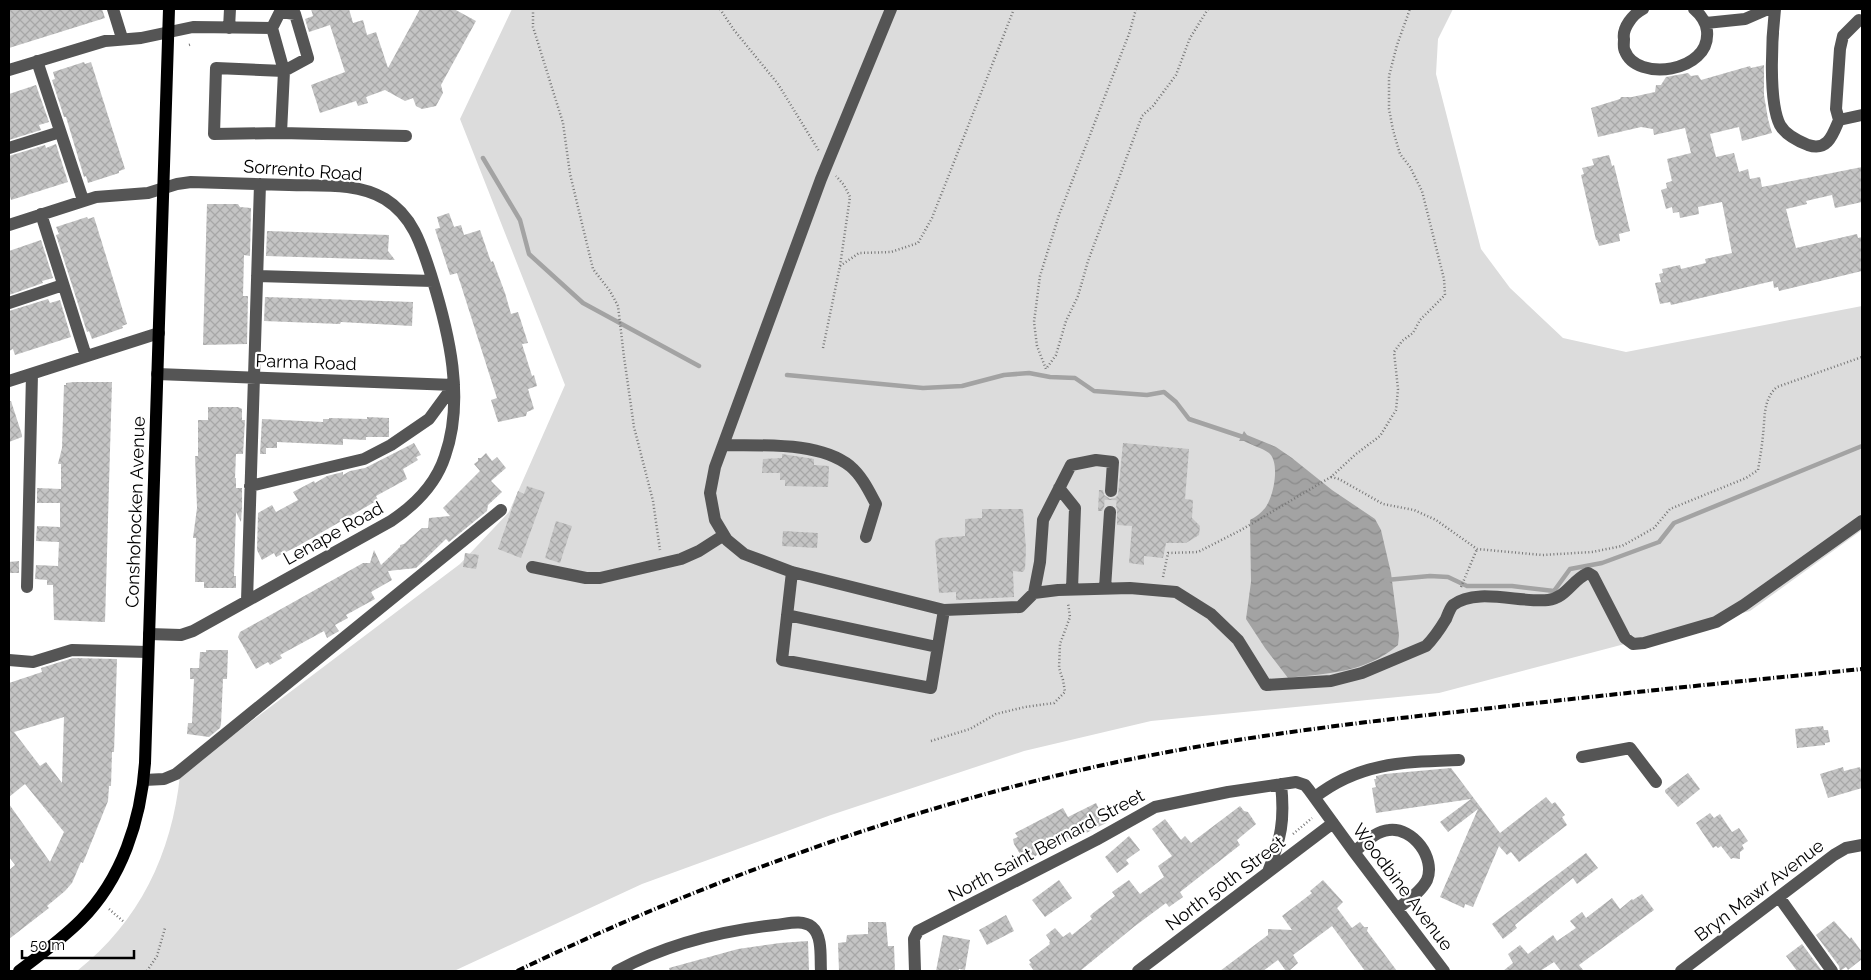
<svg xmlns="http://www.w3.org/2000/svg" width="1871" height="980" font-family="Raleway,sans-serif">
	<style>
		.grass { fill: #dcdcdc }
		.water { fill: url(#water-waves) }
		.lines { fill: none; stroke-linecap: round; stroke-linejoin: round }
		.stream { stroke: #a3a3a3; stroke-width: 4.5 }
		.building { fill: url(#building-cross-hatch); fill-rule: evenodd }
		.minor-tunnel { stroke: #d9d9d9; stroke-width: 12; stroke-dasharray: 12 6; stroke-linecap: butt }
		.path { stroke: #777; stroke-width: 2.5; stroke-dasharray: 1 2.5; stroke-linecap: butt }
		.minor { stroke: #555; stroke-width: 12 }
		.major { stroke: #000; stroke-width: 12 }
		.rail { stroke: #000; stroke-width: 4; stroke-dasharray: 8 2.5 1 2.5; stroke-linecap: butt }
		.labels { text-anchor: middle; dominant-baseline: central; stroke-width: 4.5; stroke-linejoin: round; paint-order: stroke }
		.street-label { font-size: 18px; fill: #000; stroke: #fff }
	</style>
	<defs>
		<pattern id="water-waves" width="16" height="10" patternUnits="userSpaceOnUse" patternTransform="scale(1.25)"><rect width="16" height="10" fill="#a3a3a3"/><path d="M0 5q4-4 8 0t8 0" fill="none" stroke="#8b8b8b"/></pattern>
		<pattern id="building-cross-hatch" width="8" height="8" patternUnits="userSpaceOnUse" patternTransform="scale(1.25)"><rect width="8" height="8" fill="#c4c4c4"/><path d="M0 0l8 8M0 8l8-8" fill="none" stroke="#a7a7a7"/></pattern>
	</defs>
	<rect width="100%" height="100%" fill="#fff"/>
	<path class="grass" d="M512 9H1453L1438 39 1436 74 1481 249 1510 288 1563 338 1626 352 1862 306V530L1750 611 1439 693 1151 721 1024 751 831 815 642 884 454 971H77C139 922 172 854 180 775L460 564 509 512 565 385 460 119Z"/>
	<path class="water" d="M1244 431 1247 435 1276 447 1292 458 1332 490 1375 519 1381 530 1391 573 1399 635 1398 645C1365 673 1329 673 1288 678L1265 648 1246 619 1251 582 1250 520C1257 516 1263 512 1267 505 1274 494 1280 462 1269 453 1262 448 1251 445 1244 441H1239Z"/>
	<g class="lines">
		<path class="stream" d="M483 158 520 220 529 254 583 303 699 366
			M787 375 923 388 962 386 1004 375 1029 373 1050 377 1075 378 1094 391 1147 395 1164 392 1176 402 1189 419 1246 438
			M1386 580 1430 576 1448 577 1467 586H1512L1554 591 1570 569 1602 563 1659 542 1674 523 1862 446"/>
	</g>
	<path class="building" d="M9 9H102L105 18 9 48Z
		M311 9H349L353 23 363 20 367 35 376 32 388 68 420 9H454L476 21 441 85 443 93 436 106 422 109 416 106 413 98 405 101 385 90 366 97 368 103 358 106 356 101 320 113 311 85 345 72 330 25 309 32 305 19 313 16Z
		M84 62 85 64 91 62 125 169 119 171V173L88 183 86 176 84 177 66 117H64L52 80 55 79 53 72Z
		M1764 65V95L1768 119 1772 133 1742 141 1739 127 1710 134 1716 157 1734 153 1739 172 1748 169 1750 179 1760 177 1762 187 1862 167V202L1835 208 1832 195 1806 201 1807 204 1786 209 1796 248 1857 234 1858 238 1862 237V271L1779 291 1778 287 1774 288 1773 281 1671 305 1670 302 1660 304 1655 283 1661 282 1659 274 1663 273 1662 269 1680 265 1681 269 1706 263 1705 259 1732 253 1722 202 1698 207 1699 214 1680 218 1679 212 1673 213 1672 207 1666 209 1661 190 1667 188 1666 183 1672 181 1667 159 1691 153 1685 128 1654 135 1653 129 1641 127 1598 137 1591 108 1620 99 1621 97H1632L1655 92 1656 85H1661L1666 77 1688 73 1691 76 1698 75 1701 80 1750 66 1751 68Z
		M36 85 49 122 39 125 41 130 9 140V94Z
		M56 144 68 182 11 200 9 193V156L45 145 46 148Z
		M1609 155 1612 166 1614 165 1630 231 1619 234 1620 241 1599 246 1597 240H1596L1581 175 1584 174 1582 168 1594 165 1592 159Z
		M207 204H238L240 207 251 208 250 256 244 255 243 296H248L247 344 203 345Z
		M449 213 454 227 461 225 464 235 480 230 491 262 493 261 505 293 511 314 518 312 528 343 522 344 532 376 534 375 537 386 528 389 534 409 527 412 526 416 498 422 491 400 497 398 494 389 460 282 457 273 450 275 435 229 440 228 437 217Z
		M87 217 88 219 94 217 127 324 122 326 123 328 92 339 89 331 87 332 56 235 59 234 56 227Z
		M267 231 389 235 388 251 395 260 266 256Z
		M41 240 53 278 42 281 43 283 9 295V251Z
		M265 297 413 302 412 326 341 322 340 324 264 321Z
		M48 299 50 303 60 300 71 337 15 355 13 349 9 351V311Z
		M74 382H112L105 622 54 620 53 585H47V580L35 579 36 565 58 566 59 542 36 541 37 526 60 527V503H37V488L61 489V464H58L62 448 64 385H66V383Z
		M9 401H11L22 435V437L9 442Z
		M208 407H238L242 409V420H245L243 454H236L235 478H236V488H242V507L241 522 236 512 234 576H236V588H204V582H195L196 538H193L197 508 195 456H198V420H208Z
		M367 417 389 418V437H366V440L343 439V445L277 442V448H266V454H260L262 419 323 422V419H329V418L367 419Z
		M414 443 421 455 416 457 418 460 403 469 407 479 376 496 378 500 298 546 276 557 274 553 262 560 257 550 258 513 272 505 276 512 298 500 293 492 314 481 315 483 327 476 343 472V475L350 471 365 468Z
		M1123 443 1189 449 1185 499 1193 500 1192 518 1200 526 1199 535 1186 543H1166L1163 558 1144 556V565L1129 563 1132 526 1117 525V508L1110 504 1104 507 1102 511H1098L1099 490H1103L1104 495 1110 499 1115 498 1118 495Z
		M486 453 492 461 497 457 506 468 491 481 502 492 488 505 487 511 449 542 446 539 416 568 388 571 392 580 371 592 375 599 346 615 348 618 335 625 339 631 327 638 324 631 280 655 282 658 270 665 268 662 256 669 238 637 240 632 363 563H370L374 550 381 565 400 547V545L404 544 422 528H428L429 518 450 516 443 508 480 471 474 464 478 461V458H481Z
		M782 454 814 459V465L829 466 828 487 785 486V480H780V473H762L763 459 782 458Z
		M527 486 545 492 521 558 498 549 518 491 524 494Z
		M982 509H1023L1026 549 1025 569 1023 572 1013 571 1014 597 956 600V592L939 593 935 541 940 538 965 536V519L982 518Z
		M556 521 572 526 560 563 545 558Z
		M783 531 818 533 817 548 782 546Z
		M465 553 479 555 476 569 463 567Z
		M19 561V573H9V562Z
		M206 650H228L227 679H223L221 724 220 728 209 737 187 734 188 723H192L194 679H190V668H199L200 652H206Z
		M73 658 117 659 114 752H112L111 786H109L108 801 83 863 81 862 72 883 65 891 47 906 49 908 9 939V870L15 865 9 857V804L50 862 64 832 25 784 9 797V683L42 672 41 668ZM64 717 62 783 46 762 40 766 14 732Z
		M1823 726 1824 730H1828L1830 742 1825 743V745L1797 748 1795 729Z
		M1843 767 1844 771 1860 767 1862 775V788L1828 798 1820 774Z
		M1451 768 1500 833 1546 797 1552 804 1555 802 1565 815 1562 817 1567 825 1519 862 1511 852 1507 855 1499 846 1473 907 1465 904 1464 908 1440 897 1478 809 1448 832 1440 822 1471 799 1376 813 1372 788 1376 787 1374 779H1376V776L1385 774Z
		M1688 773 1700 789 1678 807 1665 792V790Z
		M1096 803 1106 823 1080 836 1079 834 1053 848 1047 837 1036 856 1025 862 1014 844 1013 839 1018 837 1015 833 1063 808 1068 817Z
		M1240 806 1244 811 1248 812 1256 824 1237 840 1240 845 1180 892 1183 897 1169 907 1166 903 1135 926 1080 971H1034L1029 964 1031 963 1029 960 1050 944 1049 943 1050 941 1046 935 1055 928 1063 937 1070 932 1072 935 1092 919 1090 916 1093 913 1115 896 1112 892 1129 880 1140 894 1164 877 1158 866 1172 856 1152 829 1165 819 1181 840 1185 836 1191 843Z
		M1710 813 1714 818 1720 814 1732 832 1739 828 1748 841 1742 845 1744 849 1740 852V859L1733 858 1731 859 1721 846 1718 848 1716 846 1713 848 1696 823Z
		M1129 836 1140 850 1126 860 1129 864 1117 873 1105 857Z
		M1586 853 1598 868 1577 884 1573 878 1515 925 1517 928 1503 939 1492 924Z
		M1059 880 1072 898 1045 917 1032 900Z
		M1323 880 1343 902 1337 908 1352 928 1360 922 1364 927H1368L1367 931 1397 971H1365L1332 926 1293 955 1298 963 1289 971H1286L1278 960 1263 971H1220L1268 935V929L1292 930 1282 916 1312 893 1310 891Z
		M1642 894 1654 910 1579 965 1584 971H1561L1554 962 1540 971H1503L1513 963 1508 954 1520 945 1528 954 1553 935 1557 941 1576 928 1570 921 1582 912 1586 918 1612 898 1620 909 1632 899 1633 900Z
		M1006 915 1014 931 987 945 979 930Z
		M1834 921 1850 939 1851 937 1862 952V959L1848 970 1846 967 1840 971 1839 966 1816 935Z
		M868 922H886L888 946H894L895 971H839L838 943 846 942 847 935 868 934Z
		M943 935 970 940 965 970 959 969 958 971H936Z
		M808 941 809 971H670L669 968 738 949 780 943Z
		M1802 944 1822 971H1797L1786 956Z"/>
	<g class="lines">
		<path class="minor-tunnel" d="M1110 512 1111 491"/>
		<path class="path" d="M533 9V27L563 123 570 174 593 269 610 291 618 306 624 357 634 427 653 501 660 550
			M720 9 734 30 778 84 819 151
			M1136 9 1129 34 1059 215 1040 276 1034 322 1037 346 1046 369 1056 355 1066 321 1078 296 1088 261 1142 116 1153 106 1176 75 1190 38 1208 9
			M189 45 192 44
			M840 266 859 253 891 252 918 243 932 218 1014 9
			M823 348 840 266 850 197 844 185 836 176
			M1331 477 1339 479 1383 504 1414 510 1436 520 1477 549 1542 555 1592 552 1622 546 1654 528 1670 509 1746 478 1758 470C1760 458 1762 446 1763 435 1765 418 1763 399 1777 387L1862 357
			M1163 577 1168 553 1198 552 1241 530 1331 477 1356 454 1380 436 1396 410 1398 389 1394 352 1402 341 1413 333 1420 320 1445 295 1444 279 1422 191 1410 167 1400 154 1393 130 1389 109V76L1397 45 1410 9
			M1461 587 1477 549
			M931 741 970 729 996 714 1025 707 1054 703 1065 692 1063 680 1059 668 1060 644 1070 617 1068 603
			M1293 834 1312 818
			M109 909 124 922
			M147 971 157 956 165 928"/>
		<path class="minor" d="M113 9 122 38
			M891 9 821 179 715 467 710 493 715 520 727 540 744 554 792 572 944 610 1020 607 1034 593 1040 562 1043 520 1071 465 1096 460 1113 462 1111 491
			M1643 9C1633 14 1622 28 1624 39 1624 43 1623 48 1625 51 1636 82 1711 73 1707 31 1706 21 1701 15 1694 9
			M1775 9C1772 36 1768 101 1780 125 1785 134 1798 141 1808 145 1828 152 1833 134 1839 120
			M1859 20 1843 36 1840 49 1836 109 1839 120 1862 115
			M1706 23 1745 19 1768 9
			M229 28 230 9
			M272 28 280 12 295 14 308 58 284 71 216 68 214 134 281 133
			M37 61 83 200
			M9 70 105 41 141 38 193 27 272 28 284 71 281 133 406 136
			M9 148 60 132
			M41 214 86 356
			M9 225 96 197 148 193 177 184 191 182C223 183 256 184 289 185 320 186 357 182 385 199 414 217 422 247 432 278 449 333 465 399 445 456 436 484 415 505 391 521L193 631 181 635 149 634
			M257 276 433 281
			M9 303 63 285
			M157 374 454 385
			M9 381 159 333
			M723 445C762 446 818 441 850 466 862 476 869 491 876 504L866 537
			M250 486 364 459 391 445 429 419 454 385
			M1059 488 1075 508 1072 589
			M532 567 586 578H600L681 559 699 551 724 535
			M792 572 782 660 931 688 944 610
			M27 587 32 374
			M1105 588 1110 512
			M1034 593 1058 590 1130 588 1176 592 1211 614 1238 640 1266 685 1331 681 1362 673 1426 646C1434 638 1440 629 1446 619 1448 614 1450 608 1453 605 1476 587 1520 603 1548 600 1566 598 1572 580 1588 573L1593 576 1625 638 1633 644 1644 643 1716 622 1744 605 1862 521
			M247 601 260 184
			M787 615 937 647
			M9 660 33 662 72 650 148 652
			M1582 757 1630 748 1656 782
			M144 780 164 779 176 774 501 510
			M1315 797C1360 762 1404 762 1459 760
			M1354 852C1364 844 1375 831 1389 830 1413 827 1436 858 1427 880 1421 892 1407 901 1397 909
			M1268 872C1281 838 1285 821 1281 784
			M1779 897 1832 971
			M617 971C665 945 720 931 775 925 787 924 802 919 812 927 823 936 820 959 821 971
			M915 971 914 939 918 931 1096 840 1155 807 1228 792 1296 782 1305 785 1309 790 1354 852 1444 971
			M1138 971 1333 823
			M1681 971 1834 855 1846 848 1862 845"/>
		<path class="major" d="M19 971C40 955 62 939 81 920 122 879 141 820 145 763L169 9"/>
		<path class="rail" d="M517 971C680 893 851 828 1027 783 1174 745 1323 726 1474 710 1603 695 1733 682 1862 669"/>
	</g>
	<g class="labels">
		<g class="street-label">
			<text transform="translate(303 170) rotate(4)">Sorrento Road</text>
			<text transform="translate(306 362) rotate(2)">Parma Road</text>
			<text transform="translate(135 512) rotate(-88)">Conshohocken Avenue</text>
			<text transform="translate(333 533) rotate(-29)">Lenape Road</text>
			<text transform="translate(1046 845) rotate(-28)">North Saint Bernard Street</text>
			<text transform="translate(1225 883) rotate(-37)">North 50th Street</text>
			<text transform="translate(1403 887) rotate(53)">Woodbine Avenue</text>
			<text transform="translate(1759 890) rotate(-37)">Bryn Mawr Avenue</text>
		</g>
	</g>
	<rect width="1871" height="980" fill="none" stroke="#000000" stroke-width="20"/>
	<path d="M22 950v8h112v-8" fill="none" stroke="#000000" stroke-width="2.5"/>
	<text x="30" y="950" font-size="15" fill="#000000" stroke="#ffffff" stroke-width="4" paint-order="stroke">50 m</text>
</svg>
